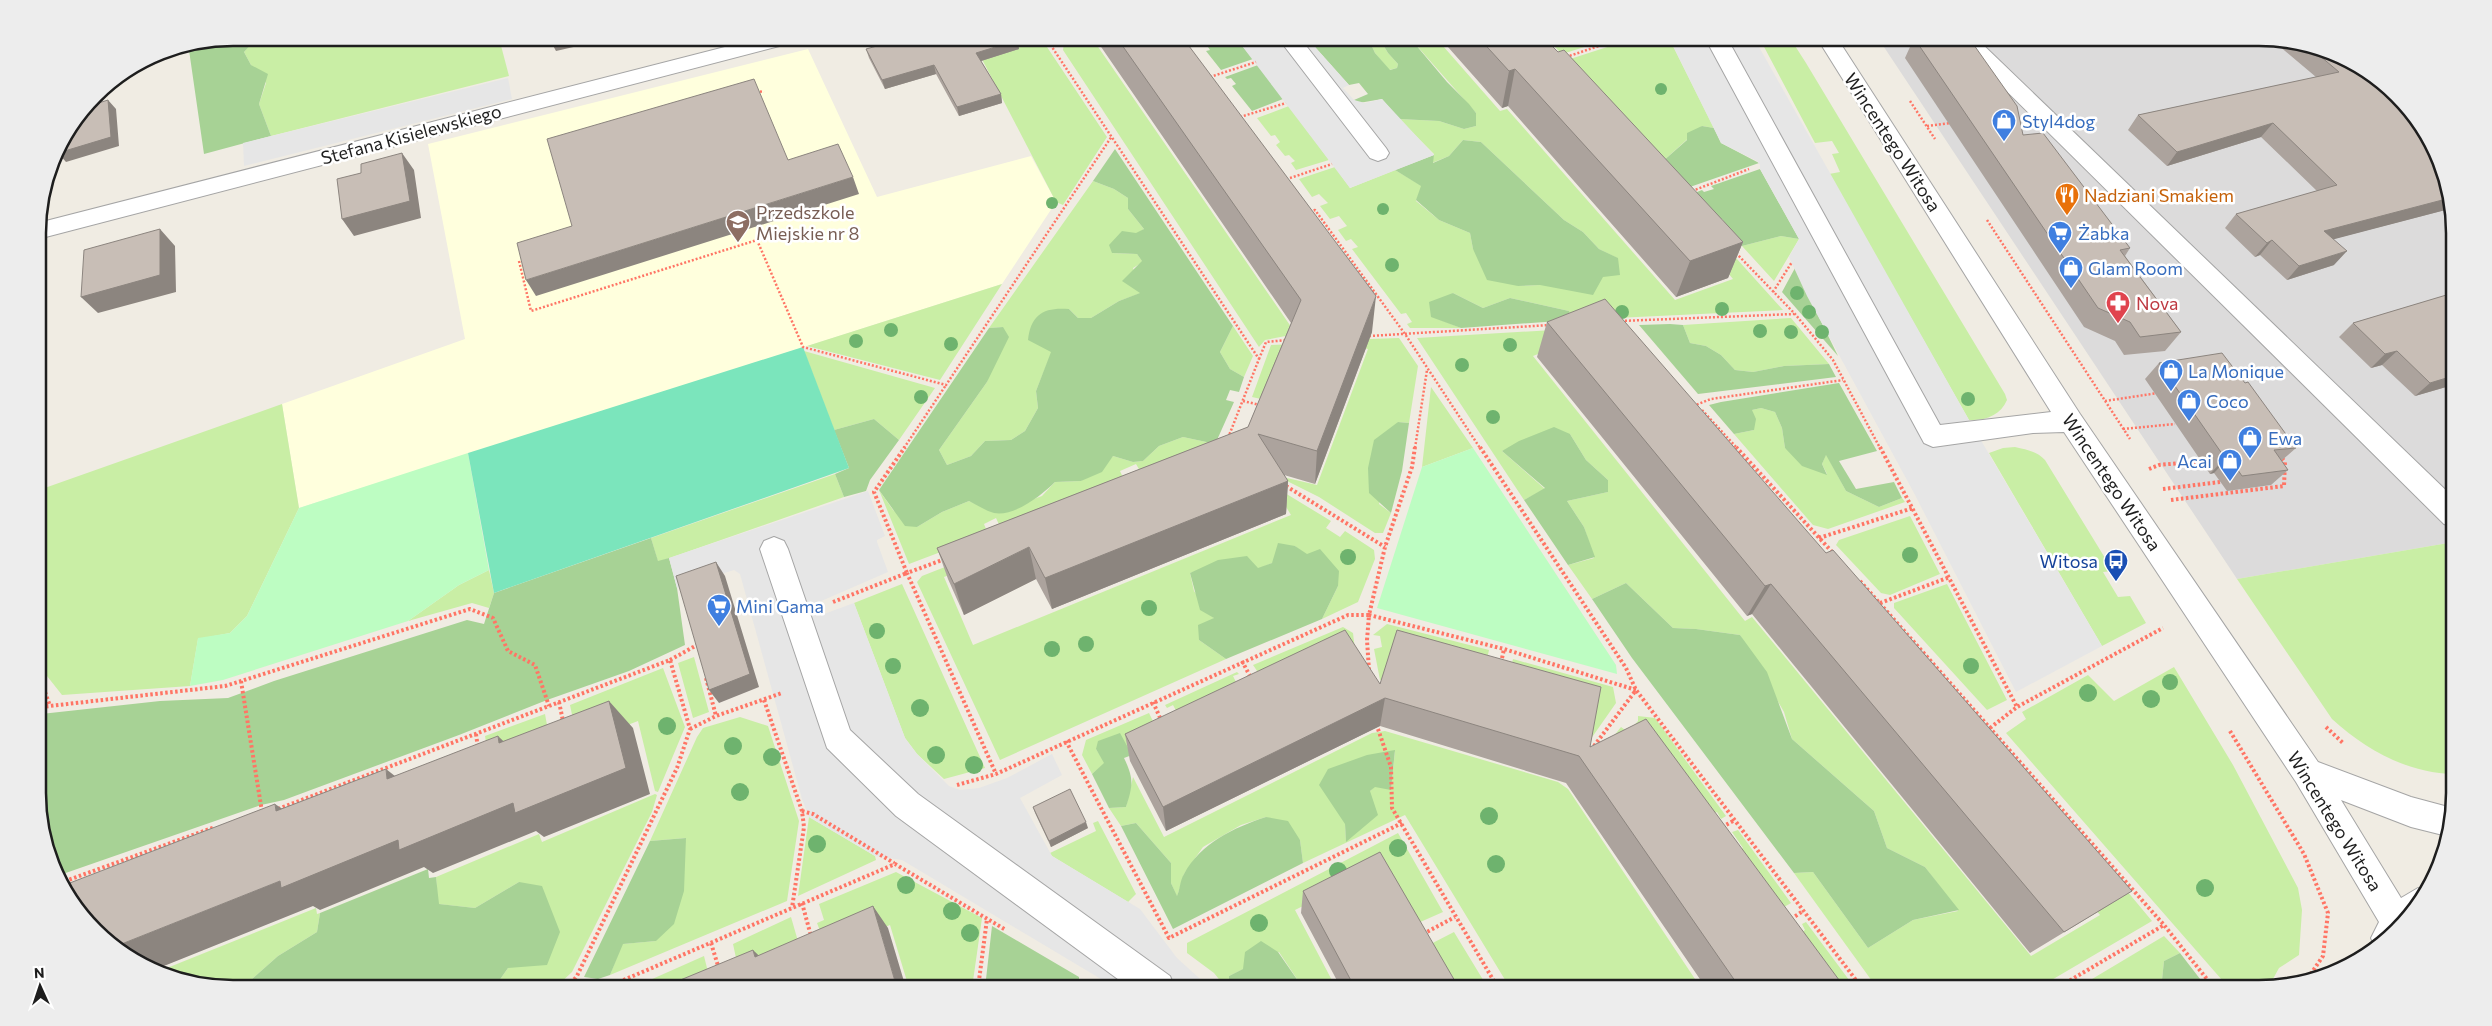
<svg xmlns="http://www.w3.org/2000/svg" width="2492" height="1026" font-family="Commissioner,sans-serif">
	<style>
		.residential { fill: #dcdbdb }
		.education { fill: #ffd }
		.grass { fill: #c9eea5; fill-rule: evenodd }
		.forest { fill: #a7d295 }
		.park { fill: #bdfdc2 }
		.pitch { fill: #7be5bc }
		.parking { fill: #e6e6e6 }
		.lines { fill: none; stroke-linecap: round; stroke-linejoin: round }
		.minor-casing { stroke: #a5a5a5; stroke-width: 2 }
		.path-far1 { stroke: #ff7565; stroke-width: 2.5; stroke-dasharray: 2 2; stroke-linecap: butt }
		.path { stroke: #ff7565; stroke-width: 4; stroke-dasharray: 2.5 2.5; stroke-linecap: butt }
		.minor { fill: #fff; fill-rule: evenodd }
		.tree { fill: #6eb36e }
		.wall { fill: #aca39d }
		.shaded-wall { fill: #8c857f }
		.building { fill: #c8beb6; stroke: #8c857f }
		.labels { text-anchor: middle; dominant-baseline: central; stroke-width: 5; stroke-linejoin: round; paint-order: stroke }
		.shop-label { font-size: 18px; fill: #366cbe; stroke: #fff; text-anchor: start }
		.street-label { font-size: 18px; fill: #1e1e1e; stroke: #fff }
		.food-label { font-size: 18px; fill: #c56008; stroke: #fff; text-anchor: start }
		.education-label { font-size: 18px; fill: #785e54; stroke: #fff; text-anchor: start }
		.health-label { font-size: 18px; fill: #be3a42; stroke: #fff; text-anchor: start }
		.transit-label { font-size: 18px; fill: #164399; stroke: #fff; text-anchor: end }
		.rim { fill: none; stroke: #1e1e1e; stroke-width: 2.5 }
	</style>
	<rect width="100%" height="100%" fill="#f0ece3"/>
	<path class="residential" d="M1878 38H1959L2454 532V542L2237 579Z
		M1964 38H2259L2322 48 2453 207 2454 516Z"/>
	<path class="education" d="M808 49 877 197 1031 156 1056 202 1002 284 299 508 282 404 465 339 428 144Z"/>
	<path class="grass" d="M251 38H499L509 76 271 136 259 104 266 83 251 65 244 52 252 42Z
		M971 38H1041L1107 137 1063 205 1056 202Z
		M1082 38H1104L1094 41 1296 334 1265 340 1259 347 1063 50 1064 43Z
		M1368 38H1379L1388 53 1398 64 1397 68 1389 70 1375 53Z
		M1410 38H1436L1500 111 1507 109 1675 300 1733 279 1711 253 1727 248 1783 310 1573 320 1569 311 1510 298 1483 308 1453 293 1431 316 1461 328H1410L1407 324 1412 322 1406 313 1401 314 1352 249 1358 247 1351 239 1346 241 1338 230 1347 226 1339 216 1330 219 1320 206 1328 203 1319 194 1312 197 1299 179 1335 167 1350 188 1395 170 1422 186 1416 201 1439 220 1470 233 1473 249 1518 286 1540 285 1603 277 1617 258 1599 249 1583 232 1564 220 1481 142 1463 140 1449 156 1432 163 1434 154 1399 119 1439 121 1464 129 1476 126V113Z
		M1541 38H1613L1559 55 1560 52 1554 46 1550 47Z
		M1635 38H1669L1714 128 1702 126 1662 162 1564 61Z
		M1771 38H1790L1806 63 2005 394 2007 400C2001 415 1985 421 1969 420L1829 174 1840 172 1832 154 1839 153 1832 141 1815 143 1762 43Z
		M1289 106 1329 160 1296 170 1291 163 1295 161 1289 155 1285 156 1276 145 1280 142 1275 135 1271 136 1257 118Z
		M1093 181 1114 189 1128 198V209L1144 229 1112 253 1137 254 1143 262 1133 268 1141 293 1119 301 1091 318H1078L1069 309 1036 391 1038 408 1025 431 1011 440 985 441 971 456 947 465 939 450 987 382 1003 327 989 328Z
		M1781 236 1799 239 1774 281 1742 246Z
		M1002 284 940 380 807 346Z
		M1791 318 1829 364 1784 366 1753 372 1735 370 1721 355 1706 346 1690 343 1683 325Z
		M1233 326 1253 356 1244 377 1230 369 1220 352Z
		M1621 326 1594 332 1533 356 1745 621 1752 617 2031 956 2100 915 2059 868 2097 855 2152 921 2038 988H1877L1794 873 1813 872 1868 948 1913 920 1958 911 1925 867 1887 848 1874 811 1792 739 1784 712 1740 635 1696 629 1673 628 1626 583 1592 599 1568 565 1594 558 1584 527 1567 501 1608 492V480L1586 460 1570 434 1502 451 1545 489 1524 500 1417 338Z
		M1399 338 1418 366 1409 423 1398 422 1379 504 1391 513 1383 533H1375L1319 497 1285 480 1287 478 1317 485 1368 349 1342 344 1341 340Z
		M1295 344 1270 401 1252 397 1271 345Z
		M804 351 935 388 899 440 874 419 834 430Z
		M1431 387 1473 448 1422 467Z
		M282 404 299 508 247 616 230 633 198 639 190 686 62 695 47 676 40 657 39 490Z
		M1761 408 1775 412 1782 428 1785 448 1827 474 1822 464 1826 454 1846 491 1879 507 1902 498 1905 502 1828 529 1813 525 1734 434 1754 430 1752 410Z
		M1183 437 1211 443 1140 471 1136 464 1120 471 1125 482 1001 529 996 518 984 524 986 529 975 539 909 564 879 490 893 510 917 527 942 512 969 501 995 513 1042 496 1055 482 1081 481 1113 456 1133 462 1143 461 1159 446Z
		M2015 447C2027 450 2037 451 2045 460L2113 571 2103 572 2118 597 2130 596 2146 623 2102 646 1989 453 2003 448Z
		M835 474 844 497 658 562 651 538Z
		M1280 490 1331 521 1326 528 1340 537 1345 531 1374 550 1375 559 1358 602 1322 619 1338 586 1295 546 1272 563 1258 569 1247 557 1190 573 1194 591 1214 618 1199 640 1226 659 1000 760 917 582 922 576 978 554 982 563 944 577 973 645 1291 515 1277 492Z
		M1910 516 1940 574 1890 595 1881 593 1836 545 1839 540Z
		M2454 542V774C2407 773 2366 750 2332 719L2237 579Z
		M489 570 494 593 489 608 472 603 408 621 459 585Z
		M902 584 985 768 944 779 917 754 905 738 854 603Z
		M1947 584 2007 700 1987 710 1894 608V603Z
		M1387 624 1489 650 1486 664 1380 680 1374 649 1382 647 1380 636 1373 635Z
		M1343 627 1353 633 1358 676 1271 691 1253 665Z
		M694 657 709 712 693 718 678 663Z
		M1513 659 1613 687 1616 703 1588 743 1506 688Z
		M2174 667 2233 765 2298 888 2302 910 2299 955 2279 968 2268 988H2229L2006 733 2026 719 2022 712 2088 675 2114 701Z
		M663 668 685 727 658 792 655 791 638 721 578 744 570 705Z
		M1237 672 1239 674 1233 676 1238 686 1180 718 1173 705 1167 708 1165 705Z
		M1149 713 1163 742 1132 755 1096 749 1105 763 1092 774 1082 755 1086 740Z
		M545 714 547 725 488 754 485 736Z
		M1638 716 1655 718 1726 816 1721 819 1717 812 1706 818 1601 752 1621 727 1628 732 1638 721Z
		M740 717 768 726 799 821 787 901 610 975 622 944 656 941 686 838 650 841 697 737 703 728Z
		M1385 731 1558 782 1568 789 1701 988H1510L1405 815 1303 863 1300 840 1266 817 1241 825 1203 847 1184 874 1177 897 1171 883V863L1136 823 1121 826 1109 808 1126 807 1133 777 1164 837 1372 733ZM1395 751 1391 789 1375 786 1370 791 1346 841 1345 824Z
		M655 794 657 795 652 812 572 972 555 988H494L508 968 519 882 475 908 438 904 436 877 539 834 542 842Z
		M809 817 875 856 876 860 798 896Z
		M1098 821 1136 894 1128 902 1052 856 1050 853 1096 831 1093 823Z
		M1738 830 1791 903 1762 920 1729 856 1743 848 1732 832Z
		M1398 833 1443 912 1409 927 1375 870 1295 910 1336 988H1303L1279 952 1229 976V988H1226L1214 973 1187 953V943Z
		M896 872 982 918 972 988H909L890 925 828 952 817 923 824 920 819 904Z
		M316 908 317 914 320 913 317 932 278 956 244 986H219L170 978 157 972Z
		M791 917 804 962 736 958 733 944Z
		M1806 922 1855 988H1811L1791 938 1805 930 1802 924Z
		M1454 932 1488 988H1444L1421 949Z
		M2164 936 2180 953 2164 961 2162 980 2167 988H2077Z
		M704 956 709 976 708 988H632Z"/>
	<path class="forest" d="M233 38H251L253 42 244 52 251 65 268 74 259 104 271 136 204 154 189 50 193 45Z
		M1221 38H1236L1253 59 1221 70 1206 51 1210 50 1206 44H1200Z
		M1307 38H1368L1375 53 1390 70 1397 68 1398 64 1388 53 1379 38H1410L1447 82 1469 104 1476 113V126L1464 129 1439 121 1399 119 1382 99 1359 103 1354 100 1368 94 1359 83 1349 85Z
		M1258 65 1283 99 1252 111 1232 86 1236 84 1231 78 1227 79 1225 77Z
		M1702 126 1714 128 1721 143 1759 163 1687 188 1662 162 1687 140V133Z
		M1463 140 1481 142 1564 220 1583 232 1599 249 1618 258 1620 275 1603 277 1593 295 1540 285 1518 286 1487 280 1473 249 1470 233 1439 220 1416 200 1421 186 1395 170 1434 155 1433 163 1449 156Z
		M1115 149 1233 326 1220 352 1230 369 1244 377 1239 392 1230 390 1226 400 1234 402 1217 440 1211 443 1183 437 1159 446 1143 461 1133 462 1113 456 1102 472 1081 481 1055 482C1042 495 1014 517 994 513 986 511 977 505 969 501L942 512 917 527 905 526 879 490 989 328 1003 327 1009 337 987 382 939 450 947 465 971 456 985 441 1011 440 1025 431 1038 408 1036 391 1051 352 1028 340C1031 314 1044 307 1069 309L1078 318H1091L1119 301 1140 293 1122 281 1142 261 1137 254 1112 253 1109 245 1122 231 1136 233 1144 229 1128 209V198L1114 189 1093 181Z
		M1760 169 1799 239 1781 236 1742 246 1725 229 1729 228 1722 219 1717 220 1692 194 1702 190 1704 192 1714 189 1711 186Z
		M1795 268 1838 356 1782 292Z
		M1453 293 1483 308 1510 298 1569 311 1573 320 1461 328 1431 317 1429 302Z
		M1670 324 1683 325 1690 343 1706 346 1721 355 1735 370 1753 372 1784 366 1829 364 1836 377 1698 394 1639 325Z
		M1839 383 1877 451 1839 461 1856 489 1894 482 1902 498 1879 507 1846 491 1826 455 1822 464 1827 475 1802 466 1785 448 1782 428 1775 412 1761 408 1752 410 1756 419 1754 430 1734 434 1709 405 1721 402Z
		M874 419 899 440 870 480 866 491 844 497 835 474 849 468 834 430Z
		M1398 422 1409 423 1402 471 1391 513 1369 493 1368 468 1374 440Z
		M1554 427 1570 434 1586 460 1608 480V492L1567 501 1584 527 1595 557 1568 565 1524 500 1545 488 1502 451 1519 441Z
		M651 538 658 561 669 558 677 588 685 645 629 671 547 700 459 735 284 800 261 805 57 876 41 831V714L160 701 228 698 274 681 467 620 484 624 494 593Z
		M1278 543 1295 546 1307 554 1320 549 1339 571 1338 586 1322 619 1226 659 1199 640 1198 625 1214 618 1200 610 1190 573 1218 560 1247 556 1258 568 1272 563Z
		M1626 583 1673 628 1696 629 1740 635 1767 672 1792 739 1874 811 1887 848 1925 867 1959 910 1913 920 1868 948 1813 872 1794 873 1632 658 1592 599Z
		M1120 733 1132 755 1124 758C1134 779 1133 785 1126 807L1109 808 1092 774 1104 763 1096 749 1098 741Z
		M1395 750 1391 790 1375 787 1370 791 1378 815 1346 842 1345 824 1319 785 1328 769 1367 755Z
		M1266 817 1288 821 1300 840 1303 863 1173 929 1121 826 1136 823 1171 863V883L1177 896C1180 890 1180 880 1184 874 1201 843 1233 828 1266 817Z
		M686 838 684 891 674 924 656 941 623 944 610 975 598 979 584 977 650 841Z
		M428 869 429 878 436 877 439 904 475 908 519 882 542 886 560 932 547 965 508 968 494 988H233L219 986H244L278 956 317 932 320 913Z
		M992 926 1079 977V988H985Z
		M1261 941 1278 952 1303 988H1229V976L1243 969 1245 952Z
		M2180 953 2207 988H2167L2162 980 2164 961Z"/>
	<path class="park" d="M1473 448 1616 665 1617 674 1377 608 1422 467Z
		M468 453 489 570 459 585 408 621 223 680 190 686 198 638 230 633 247 616 299 508Z"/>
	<path class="pitch" d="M803 347 849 468 494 593 468 453Z"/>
	<path class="parking" d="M1236 38H1307L1349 85 1343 88 1354 100 1365 103 1382 99 1434 155 1350 188Z
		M1669 38H1754L1969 420 2102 646 2016 692 1914 493 1807 296 1789 257 1799 239 1760 169V165L1757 161 1721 143Z
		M508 78 512 99 244 166 243 143Z
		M868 491 885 536 877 540V542L888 572 819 602 824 614 854 603 905 738 917 754 949 786 960 790 979 788 1007 778 1052 754 1062 775 1020 798 1052 856 1140 909 1177 958 1210 988H1116L902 860 875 856 809 817 802 799 740 574 734 570 677 588 669 558Z"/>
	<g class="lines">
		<defs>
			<path id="minor" d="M760 38H795L791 43 38 239V223Z
				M1278 38H1300L1386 148 1389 153 1386 158 1378 161 1370 158Z
				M1705 38H1727L1940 425 2051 412 1817 38H1837L2080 414 2318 762 2411 797 2452 808 2447 836 2411 827 2341 800 2401 898 2418 888 2425 891 2414 912 2378 948 2376 949 2371 938 2379 922 2296 782 2064 432 2033 433 1933 447 1924 443Z
				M1953 38H1976L2454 498V527L2444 524Z
				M774 537 784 541 788 549 850 730 918 794 1170 976 1175 988H1130L896 816 827 748 760 549 764 541Z"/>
		</defs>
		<use href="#minor" class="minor-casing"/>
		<path class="path-far1" d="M1046 38 1259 359 1228 438
			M1756 42 1767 38
			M1051 45 1075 38
			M1185 45 1208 38
			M1566 57 1623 38
			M1210 77 1256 62
			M756 91 764 92
			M1910 101 1935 139
			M1240 117 1286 103
			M1927 126 1951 123
			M1290 178 1332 164
			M1692 191 1749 169
			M1310 212 1315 210 1405 334 1480 448
			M1987 220 2130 439
			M1736 253 1795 314 1833 360 1880 448
			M519 261 531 311 757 240 803 347 946 385 1112 136
			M1773 292 1792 262
			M1621 321 1794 314
			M1369 336 1550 325
			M1259 359 1266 342 1287 340
			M1243 401 1260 405
			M2105 401 2158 393
			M1693 406 1711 399 1843 380
			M1702 410 1737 448
			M2123 429 2175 424
			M904 448 946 385
			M1415 448 1427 370"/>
		<path class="path" d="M1480 447 1626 668 1636 690 1862 988
			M1736 447 1833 553
			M1880 447 2017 707
			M2149 469 2159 465 2201 461
			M1286 486 1385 547
			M2163 489 2220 482
			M2171 500 2284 486 2285 462 2281 457
			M1819 538 1913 508
			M945 559 907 573 996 774
			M1860 581 2164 925
			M833 602 907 573 874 492 905 447
			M1880 603 1950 577
			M670 660 697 645
			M1242 661 1251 678
			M1501 663 1504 649
			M1369 670 1367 640 1369 615 1504 649 1636 690 1594 746
			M40 678 50 706
			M706 678 716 716
			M241 681 262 812
			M764 700 802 811 804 827 792 908
			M559 702 563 721
			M1153 702 1161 720
			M41 707 225 686 470 609 493 618 508 651 535 665 549 706
			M2326 727 2343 743
			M1990 728 2017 707 2163 628
			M690 729 716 716 782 693
			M1378 729 1391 767 1392 808 1498 988
			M2230 731 2304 854 2328 913 2323 956 2306 981
			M476 734 478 748
			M1066 741 1169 938 1402 823
			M957 785 996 774 1348 615H1369L1385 547 1412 467 1415 447
			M278 809 670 660 690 729 677 768 577 976 567 988
			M802 811 813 814 894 863
			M1722 827 1735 820
			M60 883 215 827
			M802 903 811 936
			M1791 919 1803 911
			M1423 934 1455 917
			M711 943 719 969
			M605 988 895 864 1006 930
			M978 988 987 919
			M2057 988 2164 925 2214 988"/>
		<use href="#minor" class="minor"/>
	</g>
	<g class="tree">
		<circle cx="1661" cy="89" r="6"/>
		<circle cx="1052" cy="203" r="6"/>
		<circle cx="1383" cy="209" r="6"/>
		<circle cx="1392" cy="265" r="7"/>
		<circle cx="1797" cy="293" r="7"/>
		<circle cx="1722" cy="309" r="7"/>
		<circle cx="1622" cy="312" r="7"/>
		<circle cx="1809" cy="312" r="7"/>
		<circle cx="891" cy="330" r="7"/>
		<circle cx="1760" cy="331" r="7"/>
		<circle cx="1791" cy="332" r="7"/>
		<circle cx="1822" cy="332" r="7"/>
		<circle cx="856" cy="341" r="7"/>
		<circle cx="951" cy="344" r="7"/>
		<circle cx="1510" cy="345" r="7"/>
		<circle cx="1462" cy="365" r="7"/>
		<circle cx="921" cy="397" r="7"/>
		<circle cx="1968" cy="399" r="7"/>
		<circle cx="1493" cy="417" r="7"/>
		<circle cx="1910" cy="555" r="8"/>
		<circle cx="1348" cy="557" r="8"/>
		<circle cx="1149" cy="608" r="8"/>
		<circle cx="877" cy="631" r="8"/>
		<circle cx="1086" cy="644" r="8"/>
		<circle cx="1052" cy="649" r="8"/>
		<circle cx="893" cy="666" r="8"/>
		<circle cx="1971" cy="666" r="8"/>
		<circle cx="2170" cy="682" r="8"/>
		<circle cx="2088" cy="693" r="9"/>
		<circle cx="2151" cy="699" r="9"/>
		<circle cx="920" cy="708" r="9"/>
		<circle cx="667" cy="726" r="9"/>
		<circle cx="733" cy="746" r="9"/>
		<circle cx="936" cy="755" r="9"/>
		<circle cx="772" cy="757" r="9"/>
		<circle cx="974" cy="765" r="9"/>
		<circle cx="740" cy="792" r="9"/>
		<circle cx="1489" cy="816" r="9"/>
		<circle cx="817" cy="844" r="9"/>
		<circle cx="1398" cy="848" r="9"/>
		<circle cx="1496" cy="864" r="9"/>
		<circle cx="1338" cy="871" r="9"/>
		<circle cx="906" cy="885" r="9"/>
		<circle cx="2205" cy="888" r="9"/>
		<circle cx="952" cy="911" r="9"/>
		<circle cx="1259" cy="923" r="9"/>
		<circle cx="970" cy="933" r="9"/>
	</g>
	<path class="wall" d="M1096 38H1183L1372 332 1315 484 1284 475 1288 481 1286 514 1052 609 1036 579 964 615 948 579 937 548 1248 427 1291 323 1097 41Z
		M1440 38H1544L1743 242 1728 278 1676 297 1508 106 1502 108Z
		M1914 38 2023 135 2130 248 2125 256 2181 332 2165 351 2124 355 2115 341 2084 327 1905 58Z
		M2272 40 2322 48 2440 158 2453 208 2333 239 2334 265 2287 280 2260 255 2255 257 2225 228 2236 214 2317 191 2261 137 2167 166 2128 130 2138 115 2316 77Z
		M866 49H1019L981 61 1001 94 1002 103 959 116 936 74 885 89 869 58Z
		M2453 289V385L2415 396 2382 365 2371 368 2339 337 2353 323 2447 295Z
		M1547 322 1826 553 2132 891 2030 953 1752 614 1747 616 1537 357Z
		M2159 363 2245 383 2296 448 2281 461 2288 470 2271 485 2227 491 2214 473 2210 474 2145 379Z
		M1380 684 1590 747 1845 988H1706L1566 783 1380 726 1166 831 1130 761 1125 734Z
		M1033 807 1088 828 1051 847 1035 813Z
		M1303 891 1459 988H1341L1301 913Z"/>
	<path class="shaded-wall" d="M549 38H613L556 51Z
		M1018 40 1019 49 978 62 976 53Z
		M934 65 936 74 885 89 882 80Z
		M1515 69 1508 106 1502 108 1509 71Z
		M1001 94 1002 103 959 116 957 107Z
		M108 100 116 109 119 146 66 162 58 153Z
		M2273 123 2261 137 2167 166 2177 152Z
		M402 153 414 170 421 218 354 236 342 219Z
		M853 177 859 194 536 296 526 280Z
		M2450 198 2453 208 2312 245 2324 231Z
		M160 229 175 246 176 292 98 313 81 297Z
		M2272 240 2260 255 2255 257 2267 243Z
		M1743 242 1728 278 1676 297 1690 261Z
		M2347 251 2334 265 2287 280 2299 266Z
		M1376 296 1372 332 1315 484 1317 451Z
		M2397 351 2382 365 2371 368 2385 354Z
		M2453 376V385L2415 396 2430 383Z
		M2229 457 2214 473 2210 474 2225 458Z
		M1288 481 1286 514 1052 609 1045 578Z
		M1029 547 1036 579 964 615 954 584Z
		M716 562 725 576 759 687 719 703 709 690Z
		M1771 584 1752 614 1747 616 1765 586Z
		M1385 698 1380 726 1166 831 1163 807Z
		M609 701 633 728 650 794 544 837 536 831 433 873 424 867 320 910 313 906 154 970 124 955 114 947 280 881Z
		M498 736 526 763 499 743Z
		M386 769 419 795 387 779Z
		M275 804 313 829 276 811Z
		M1086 822 1088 828 1051 847 1049 841Z
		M873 906 888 928 906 988H897Z
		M753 950 774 970 755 957Z"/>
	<path class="building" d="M906 38H1017L1018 40 976 53 1001 94 957 107 934 65 882 80 866 49Z
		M1117 38H1183L1376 296 1317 451 1258 434 1288 481 1045 578 1029 547 954 584 937 548 1248 427 1301 300Z
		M1479 38H1544L1558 52 1564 50 1743 242 1690 261 1515 69 1509 71Z
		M1914 38H1969L2017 106 2023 135 2043 133 2130 248 2120 250 2181 332 2140 337 2130 322 2098 308Z
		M2307 45 2322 48 2378 78 2414 114 2440 158 2450 198 2324 231 2347 251 2299 266 2272 240 2267 243 2236 214 2337 185 2273 123 2177 152 2138 115 2339 72Z
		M754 79 788 160 838 144 853 177 526 280 517 243 572 226 547 139Z
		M108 100 111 137 58 153V146L89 106Z
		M402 153 410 201 342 219 337 179 361 173V164Z
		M160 229V275L81 297 84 250Z
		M2453 293V376L2430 383 2397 351 2385 354 2353 323Z
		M1605 299 1826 553 1833 550 2132 891 2064 932 1771 584 1765 586 1547 322Z
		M2222 353 2245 383 2248 382 2296 448 2274 450 2288 470 2242 476 2229 457 2225 458 2159 363Z
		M716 562 750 674 709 690 676 576Z
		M1345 630 1380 684 1397 630 1601 687 1590 747 1646 719 1845 988H1740L1579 756 1385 698 1163 807 1125 734Z
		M609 701 626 768 515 813 513 803 399 850 398 840 281 888 280 881 114 947 86 922 62 886 275 804 276 811 386 769 387 779 498 736 499 743Z
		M1070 789 1086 822 1049 841 1033 807Z
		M1380 852 1459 988H1355L1303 891Z
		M873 906 897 988H661L753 950 755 957Z"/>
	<defs>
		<symbol id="shop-pin" viewBox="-11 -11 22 30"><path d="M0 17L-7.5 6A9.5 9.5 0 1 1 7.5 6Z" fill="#3f7fe0" stroke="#fff"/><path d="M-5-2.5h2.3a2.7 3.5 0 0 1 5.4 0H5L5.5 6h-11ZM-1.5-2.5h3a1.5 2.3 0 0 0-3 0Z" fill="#fff"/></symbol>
		<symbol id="restaurant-pin" viewBox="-11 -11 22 30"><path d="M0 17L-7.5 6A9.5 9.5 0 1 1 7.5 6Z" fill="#e8710a" stroke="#fff"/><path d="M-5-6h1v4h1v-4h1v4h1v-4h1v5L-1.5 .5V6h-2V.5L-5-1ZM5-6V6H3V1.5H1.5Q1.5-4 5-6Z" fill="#fff"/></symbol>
		<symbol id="school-pin" viewBox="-11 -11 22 30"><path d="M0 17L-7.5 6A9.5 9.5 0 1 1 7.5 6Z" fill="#8d6e63" stroke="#fff"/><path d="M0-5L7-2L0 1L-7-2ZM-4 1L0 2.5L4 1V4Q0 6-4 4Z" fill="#fff"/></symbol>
		<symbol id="supermarket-pin" viewBox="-11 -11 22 30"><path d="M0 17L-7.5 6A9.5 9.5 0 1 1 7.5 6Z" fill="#3f7fe0" stroke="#fff"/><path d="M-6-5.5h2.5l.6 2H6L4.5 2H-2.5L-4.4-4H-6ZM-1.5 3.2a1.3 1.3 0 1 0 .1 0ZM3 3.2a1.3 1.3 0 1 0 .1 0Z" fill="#fff"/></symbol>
		<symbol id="pharmacy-pin" viewBox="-11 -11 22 30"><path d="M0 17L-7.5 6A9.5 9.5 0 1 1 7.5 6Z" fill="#e0444e" stroke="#fff"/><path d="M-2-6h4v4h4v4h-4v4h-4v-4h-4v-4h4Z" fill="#fff"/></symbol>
		<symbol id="bus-pin" viewBox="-11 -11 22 30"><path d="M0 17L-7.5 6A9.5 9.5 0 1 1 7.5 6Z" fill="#1a4fb4" stroke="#fff"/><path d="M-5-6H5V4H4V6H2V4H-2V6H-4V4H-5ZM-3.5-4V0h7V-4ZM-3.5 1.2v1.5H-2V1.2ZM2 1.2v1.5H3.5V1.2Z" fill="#fff"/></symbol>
	</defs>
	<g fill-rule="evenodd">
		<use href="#shop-pin" x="1990" y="107" width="28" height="38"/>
		<use href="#restaurant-pin" x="2053" y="181" width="28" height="38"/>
		<use href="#school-pin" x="724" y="208" width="28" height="38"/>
		<use href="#supermarket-pin" x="2046" y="219" width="28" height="38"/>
		<use href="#shop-pin" x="2057" y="254" width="28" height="38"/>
		<use href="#pharmacy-pin" x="2104" y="289" width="28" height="38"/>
		<use href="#shop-pin" x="2157" y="357" width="28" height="38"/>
		<use href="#shop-pin" x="2175" y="387" width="28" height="38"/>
		<use href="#shop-pin" x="2236" y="424" width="28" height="38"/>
		<use href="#shop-pin" x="2216" y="447" width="28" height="38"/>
		<use href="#bus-pin" x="2102" y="547" width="28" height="38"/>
		<use href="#supermarket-pin" x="705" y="592" width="28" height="38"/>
	</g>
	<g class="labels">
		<g class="shop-label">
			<text x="2022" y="121">Styl4dog</text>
			<text x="2078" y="233">Żabka</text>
			<text x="2088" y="268">Glam Room</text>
			<text x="2188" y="371">La Monique</text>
			<text x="2206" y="401">Coco</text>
			<text x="2268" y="438">Ewa</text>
			<text x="2212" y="461" text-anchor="end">Acai</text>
			<text x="736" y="606">Mini Gama</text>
		</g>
		<g class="street-label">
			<text transform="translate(411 134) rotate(-15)">Stefana Kisielewskiego</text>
			<text transform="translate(1893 142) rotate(57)">Wincentego Witosa</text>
			<text transform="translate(2112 482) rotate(56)">Wincentego Witosa</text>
			<text transform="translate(2335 821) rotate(58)">Wincentego Witosa</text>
		</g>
		<g class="food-label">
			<text x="2084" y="195">Nadziani Smakiem</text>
		</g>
		<g class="education-label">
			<text x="756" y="212">Przedszkole<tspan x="756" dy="21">Miejskie nr 8</tspan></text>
		</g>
		<g class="health-label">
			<text x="2136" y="303">Nova</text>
		</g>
		<g class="transit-label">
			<text x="2098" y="561">Witosa</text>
		</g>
	</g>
	<path d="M0 0H2492V1026H0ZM233 46H2259A187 187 0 0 1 2446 233V793A187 187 0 0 1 2259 980H233A187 187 0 0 1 46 793V233A187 187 0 0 1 233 46Z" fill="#ededed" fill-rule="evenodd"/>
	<path class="rim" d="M233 46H2259A187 187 0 0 1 2446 233V793A187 187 0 0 1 2259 980H233A187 187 0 0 1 46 793V233A187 187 0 0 1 233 46Z"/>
	<g transform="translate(40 986) rotate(357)" stroke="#ffffff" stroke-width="4" paint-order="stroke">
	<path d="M0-4L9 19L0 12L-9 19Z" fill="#1e1e1e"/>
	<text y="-8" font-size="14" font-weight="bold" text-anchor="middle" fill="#1e1e1e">N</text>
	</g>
</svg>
